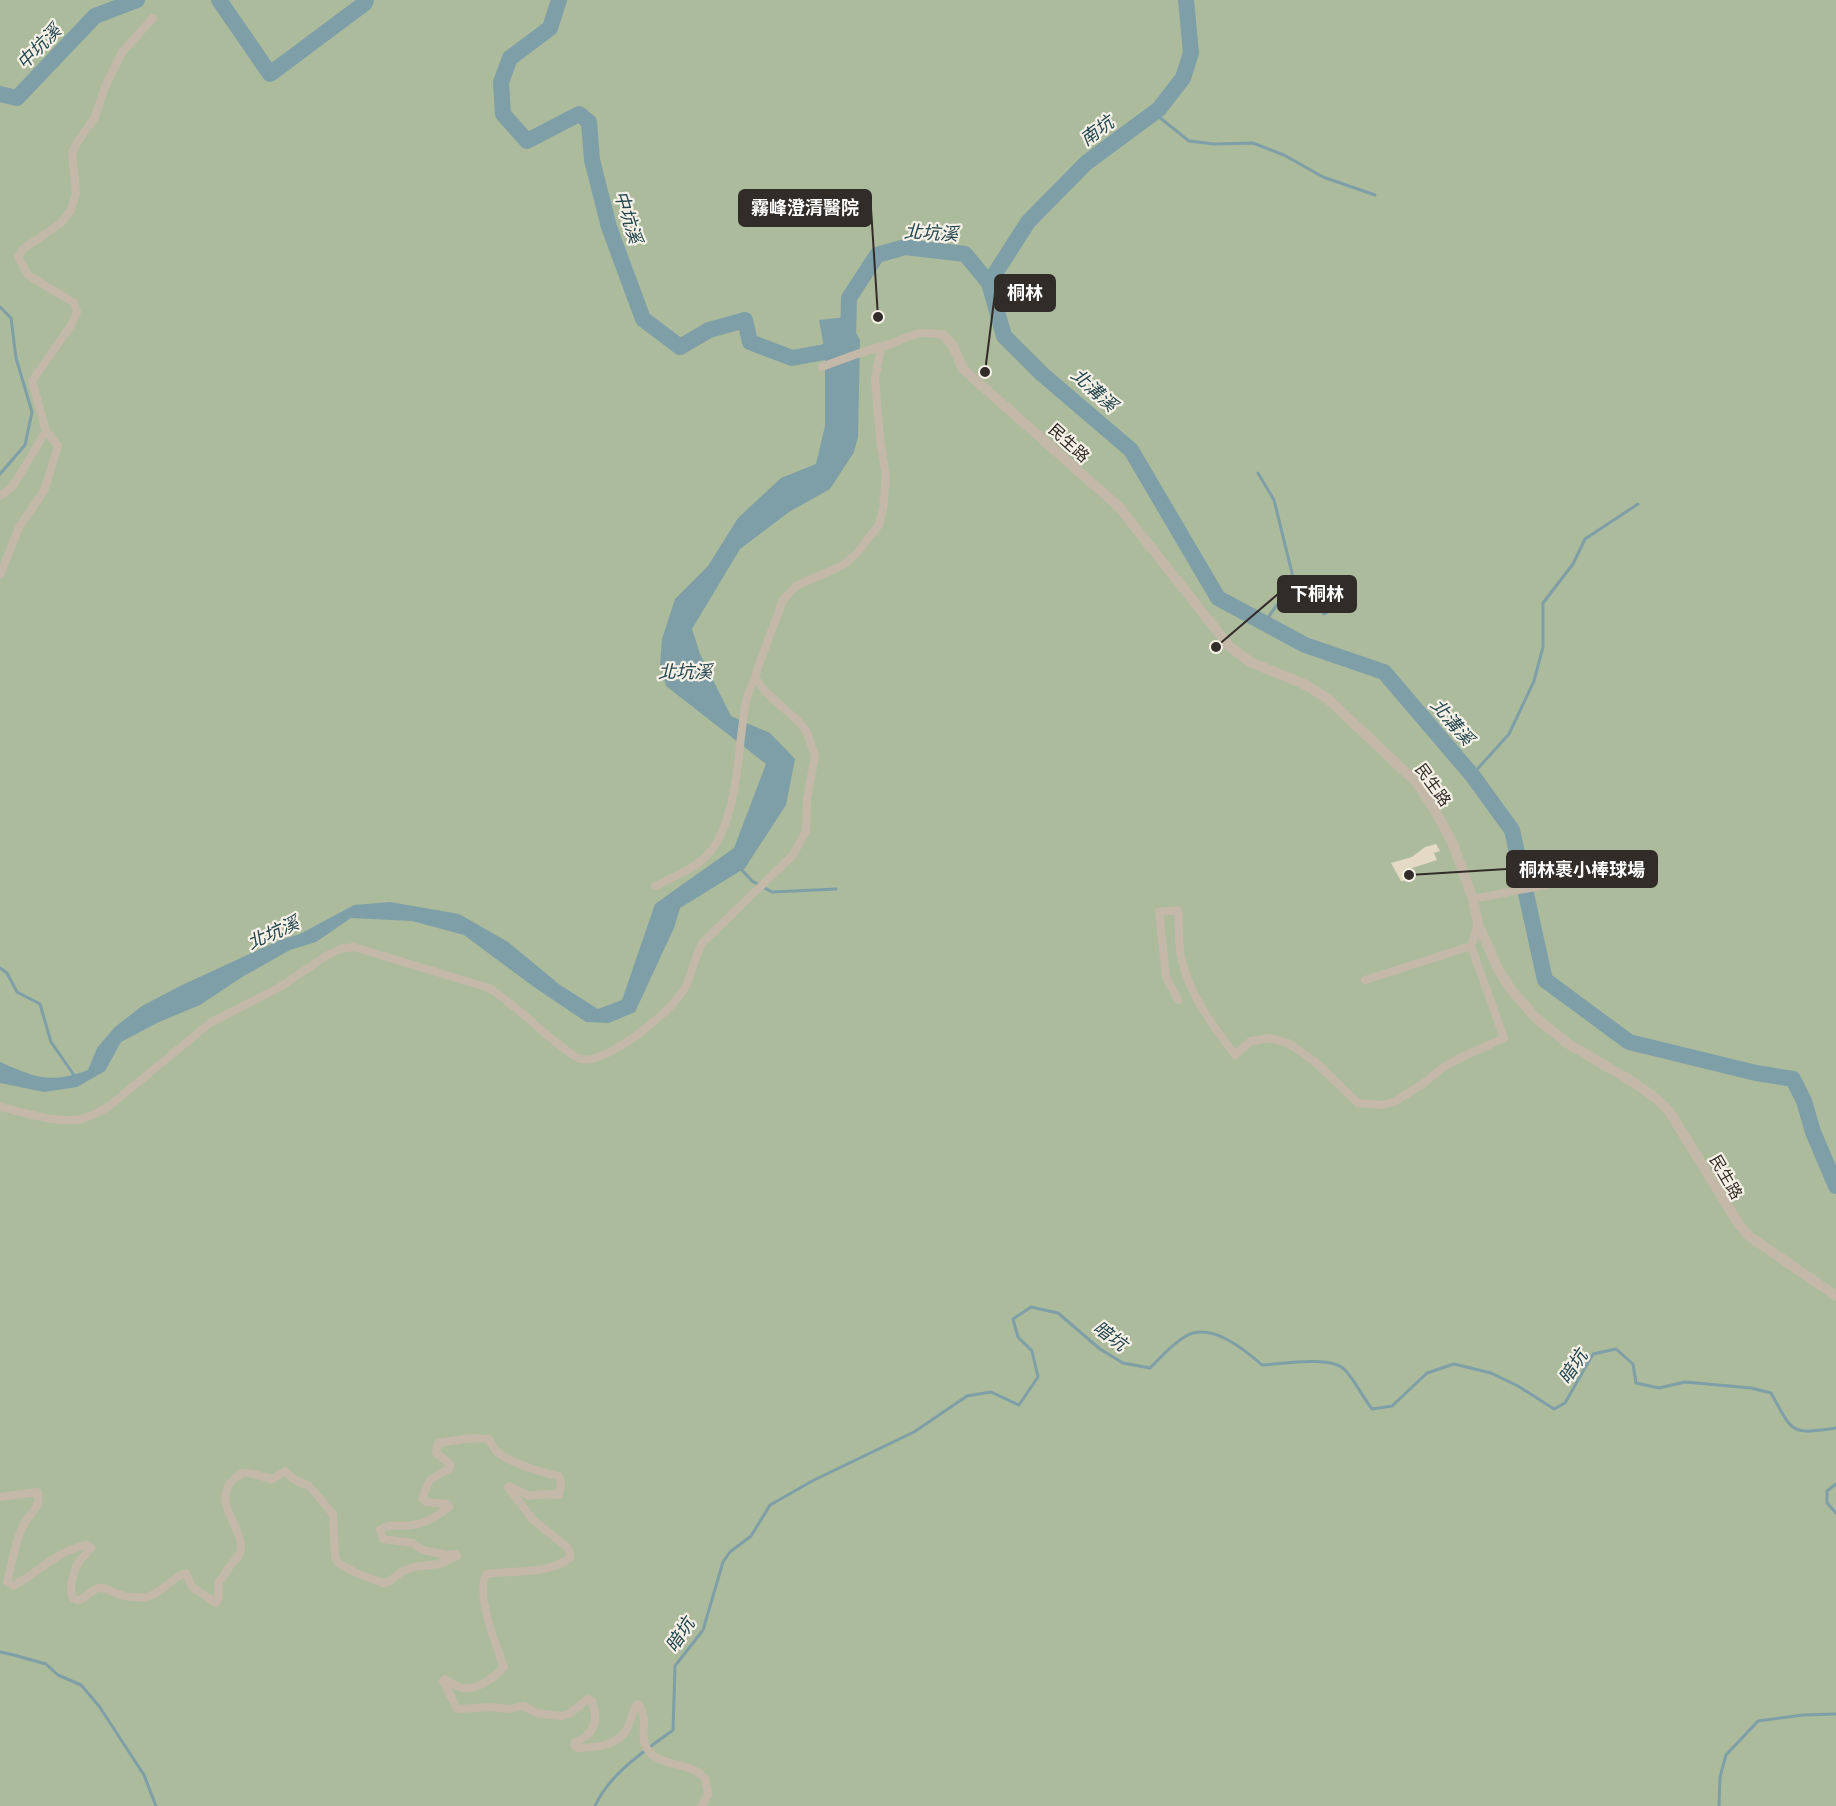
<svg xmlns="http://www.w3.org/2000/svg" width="1836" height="1806" font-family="Montserrat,'Noto Sans TC',sans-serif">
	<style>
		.green { fill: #adbb9d }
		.plaza { fill: #e4dac4 }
		.water { fill: #7e9fa7 }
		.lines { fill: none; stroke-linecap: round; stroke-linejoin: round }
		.stream { stroke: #7e9fa7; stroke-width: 3 }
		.river { stroke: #7e9fa7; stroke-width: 16 }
		.minor { stroke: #c4b9a9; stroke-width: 8 }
		.tertiary { stroke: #c4b9a9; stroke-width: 10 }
		.labels { text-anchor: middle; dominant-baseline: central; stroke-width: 4.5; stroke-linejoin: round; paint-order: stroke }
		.street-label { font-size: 16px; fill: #322c28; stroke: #f6f1e7 }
		.water-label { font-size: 18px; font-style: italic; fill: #23454e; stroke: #f6f1e7 }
		.leader { fill: none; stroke: #322c28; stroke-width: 2 }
		.callout-dot { fill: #322c28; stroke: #f6f1e7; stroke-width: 2 }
		.callout { fill: #322c28; stroke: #322c28; stroke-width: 2 }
		.callout-label { font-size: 18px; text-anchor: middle; font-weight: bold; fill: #fff }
	</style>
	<rect width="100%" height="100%" fill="#eee8db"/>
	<path class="green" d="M0 0H1836V1806H0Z"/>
	<path class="plaza" d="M1436 844 1440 851 1434 853 1437 860 1409 869 1411 880 1401 881 1391 863 1412 857 1425 847Z"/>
	<path class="water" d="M847 317 860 340 858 437 854 452 830 489 789 512 740 549 692 629 700 654 731 716 770 733 795 759 786 805 745 868 680 908 674 928 635 1012 609 1023 586 1022 534 987 464 935 412 921 351 918 316 942 290 950 242 977 200 1005 159 1022 121 1042 105 1071 77 1087 44 1092 0 1083V1062C36 1078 50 1084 88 1070L97 1048 115 1027 142 1006 180 986 280 940 300 934 354 905 390 902 459 914 508 942 560 985 598 1009 622 1000 655 904 734 848 766 764 666 686 660 665 662 639 675 599 708 566 738 518 781 478 816 464 825 426V352L819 320Z"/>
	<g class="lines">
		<path class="stream" d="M1154 113 1189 141 1214 144 1253 143 1284 155 1323 177 1375 195
			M0 307 11 318 16 358 32 412 25 445 0 474
			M1258 473 1274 500 1294 581 1264 623
			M1295 581 1324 614 1340 606
			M1472 775 1509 734 1534 681 1543 647V603L1573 564 1585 539 1638 504
			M741 869 752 881 772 892 836 889
			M0 968 7 973 17 992 40 1004 51 1042 76 1078
			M1836 1484 1827 1491V1503L1836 1513
			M0 1652 14 1655 46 1664 58 1675 81 1685 99 1706 144 1775 156 1806
			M595 1806C610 1773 645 1751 673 1730L675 1666 703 1630 723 1562 730 1552 751 1536 770 1505 814 1480 914 1432 967 1396 991 1392 1019 1405 1038 1377 1032 1351 1018 1337 1013 1319 1031 1307 1058 1313 1100 1349 1123 1363 1150 1368C1162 1356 1172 1344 1186 1336 1211 1322 1244 1349 1262 1365 1282 1364 1331 1355 1345 1370 1356 1382 1362 1396 1372 1409L1392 1406 1427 1373 1454 1364 1491 1373 1518 1386 1554 1409 1565 1403 1593 1354 1616 1349 1633 1364 1636 1383 1659 1388 1685 1382 1751 1388 1771 1393C1793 1432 1789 1435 1836 1428
			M1719 1806 1720 1777 1726 1755 1758 1721 1803 1715 1836 1714"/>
		<path class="river" d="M219 0 270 74 365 3 366 0
			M559 0 550 28 510 58 501 82 503 114 527 141 579 114 589 122 592 160 609 227 643 319 680 347 709 330 745 320 750 342 792 358 825 352 842 341
			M0 94 17 98 95 16 137 0
			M989 283 1028 222 1086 163 1159 109 1183 78 1191 53 1186 0
			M848 337 849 298 877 255 905 247 965 254 989 283 1004 336 1042 374 1131 450 1218 598 1305 645 1384 672 1472 775 1512 830 1545 980 1629 1042 1756 1073 1793 1079 1804 1101 1813 1132 1836 1186"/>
		<path class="minor" d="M822 367C841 360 860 352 880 347 908 341 910 328 943 335
			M0 496 13 486 46 431
			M0 575 19 527 44 491 58 446 46 431 32 381 71 325 77 312 74 303 28 275 18 257 23 249 61 223 71 210 76 192 72 153 78 141 95 117 105 87 122 52 153 18
			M655 886C669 879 687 872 700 862 732 838 737 774 741 737 744 716 744 697 755 679
			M1473 899 1566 881
			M1365 980 1471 946
			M1178 1000 1166 977 1159 912 1178 910C1179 926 1178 945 1182 961 1190 996 1214 1027 1235 1055L1251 1041 1270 1038 1288 1043 1314 1061 1358 1103 1380 1105 1394 1102 1424 1083 1442 1068 1460 1058 1504 1038 1471 946 1478 924
			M0 1107C23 1112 58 1124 81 1119 91 1117 99 1111 108 1107L210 1023 280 987 326 956 340 949 354 947 489 988C514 1004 534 1025 557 1043 564 1048 572 1056 580 1059 606 1066 675 1009 686 986 692 972 695 957 702 943L793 855 806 831 807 799 815 756 807 732 798 721 768 694 755 679 758 667 783 600 796 586 843 565 856 554 879 525 883 508 886 477 880 438 875 379 881 347
			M0 1497 38 1492C41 1510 30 1511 23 1526 15 1541 12 1565 7 1582L13 1586C38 1573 58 1549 88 1545L91 1548C87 1553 82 1557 79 1562 74 1569 65 1598 77 1600 85 1601 92 1587 101 1588 108 1588 112 1592 118 1594 125 1597 138 1598 146 1597 162 1594 170 1578 186 1573L192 1587 216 1603 218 1600 219 1580C225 1577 224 1575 227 1570 233 1561 241 1558 241 1546 241 1526 212 1501 233 1480 236 1477 240 1473 245 1473 253 1472 264 1478 272 1479L285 1471 295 1480 309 1486 333 1514 335 1557 338 1563 356 1573 383 1583 389 1582 401 1572 413 1567 439 1564 457 1556 456 1554 448 1555 422 1550 413 1543 383 1539 380 1530C389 1522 402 1528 413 1525 427 1523 438 1515 449 1507L448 1504 426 1502 422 1498 430 1480 450 1468V1464L436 1453 438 1443 471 1438 489 1439C491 1442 493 1448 496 1451 505 1461 545 1474 559 1476L561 1483 559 1495 543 1494 529 1496 510 1486 508 1487 533 1520 567 1547 570 1552V1558C548 1575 513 1570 487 1574 474 1590 497 1649 504 1667 494 1678 478 1690 462 1688 456 1687 450 1682 445 1679L443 1681 457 1709 491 1707 508 1709 524 1706 536 1713 560 1716 569 1714 588 1699 592 1701C598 1721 596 1734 575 1742L574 1745 577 1748C596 1747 618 1747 628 1727 632 1719 632 1711 637 1704 650 1716 640 1732 645 1745 652 1762 675 1763 689 1768 695 1769 700 1774 705 1778L708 1795 701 1806"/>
		<path class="tertiary" d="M943 335 953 346 963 369 1119 507 1229 646 1250 662 1306 685 1328 699 1416 782 1433 807 1453 844 1473 899 1478 924 1499 971 1510 988 1535 1017 1567 1043 1633 1082 1657 1099 1669 1111 1740 1226 1749 1236 1836 1296"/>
	</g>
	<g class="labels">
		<g class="street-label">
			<text transform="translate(1069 443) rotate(42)">民生路</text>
			<text transform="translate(1433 785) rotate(54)">民生路</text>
			<text transform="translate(1726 1177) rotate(60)">民生路</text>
		</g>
		<g class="water-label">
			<text transform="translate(39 47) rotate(-46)">中坑溪</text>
			<text transform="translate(1097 131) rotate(-36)">南坑</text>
			<text transform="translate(628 217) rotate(73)">中坑溪</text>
			<text transform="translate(931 233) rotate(3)">北坑溪</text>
			<text transform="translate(1094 390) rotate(42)">北溝溪</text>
			<text x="685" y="672">北坑溪</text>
			<text transform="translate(1452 722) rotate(49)">北溝溪</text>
			<text transform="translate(273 933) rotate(-24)">北坑溪</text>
			<text transform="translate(1110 1336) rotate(37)">暗坑</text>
			<text transform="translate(1573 1367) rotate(-56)">暗坑</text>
			<text transform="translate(680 1635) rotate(-56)">暗坑</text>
		</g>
	</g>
	<path class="leader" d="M878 317L871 208M985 372L995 293M1216 647L1278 594M1409 875L1507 869"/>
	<g class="callout-dot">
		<circle cx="878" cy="317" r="6"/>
		<circle cx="985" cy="372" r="6"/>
		<circle cx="1216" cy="647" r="6"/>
		<circle cx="1409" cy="875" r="6"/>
	</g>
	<g class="callout">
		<rect x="739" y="190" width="132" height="36" rx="6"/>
		<rect x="995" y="275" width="60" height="36" rx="6"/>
		<rect x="1278" y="576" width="78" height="36" rx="6"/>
		<rect x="1507" y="851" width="150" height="36" rx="6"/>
	</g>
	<g class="callout-label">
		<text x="805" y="214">霧峰澄清醫院</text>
		<text x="1025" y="299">桐林</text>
		<text x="1317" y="600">下桐林</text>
		<text x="1582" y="876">桐林裹小棒球場</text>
	</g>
</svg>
